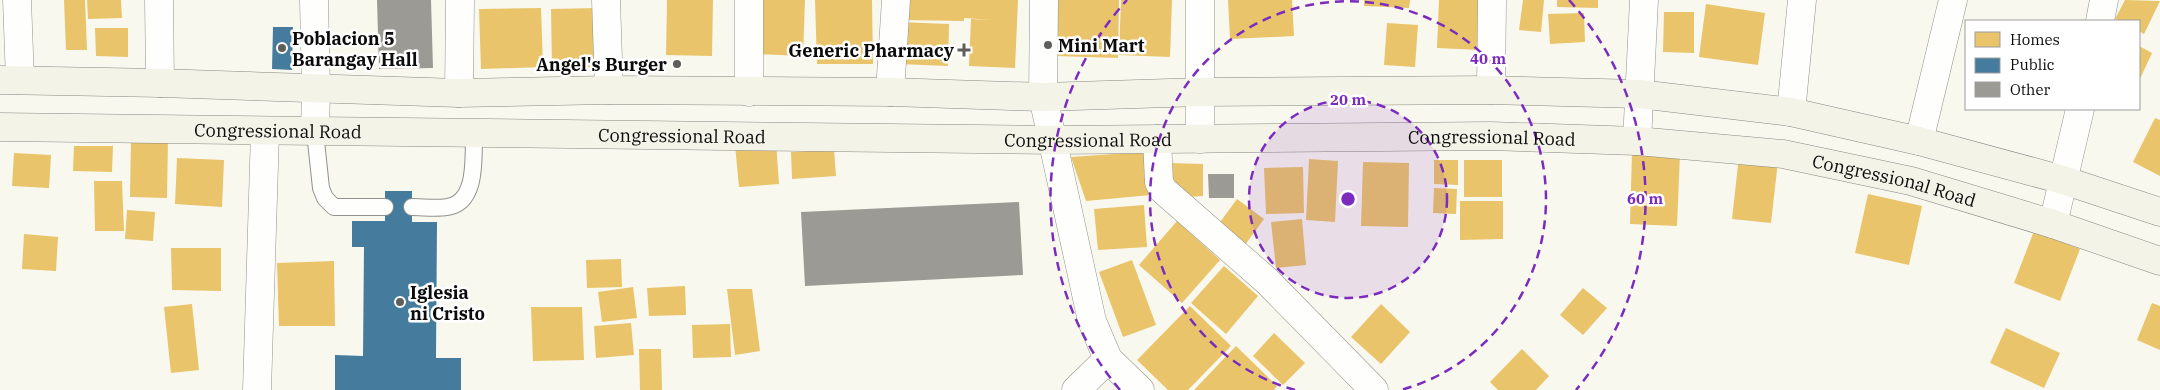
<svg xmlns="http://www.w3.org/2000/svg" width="2160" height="390" font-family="'IBM Plex Serif',serif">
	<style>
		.homes { fill: #e9c46a }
		.public { fill: #457b9d }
		.building { fill: #9c9a94 }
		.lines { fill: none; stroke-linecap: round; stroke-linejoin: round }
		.service-casing { stroke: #92928d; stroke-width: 18 }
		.minor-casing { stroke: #92928d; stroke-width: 29 }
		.tertiary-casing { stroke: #92928d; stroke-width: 29 }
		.secondary-casing { stroke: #898884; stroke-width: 29 }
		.service { stroke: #fefefc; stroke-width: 16 }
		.minor { stroke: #fefefc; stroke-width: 28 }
		.tertiary { stroke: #fefefc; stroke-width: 28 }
		.secondary { stroke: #f4f3e8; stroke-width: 28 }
		.ring { fill: none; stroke: #7b2cbf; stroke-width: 2.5; stroke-dasharray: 9 6 }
		.poi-dot { fill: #5e5e5a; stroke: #fff; stroke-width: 2 }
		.labels { text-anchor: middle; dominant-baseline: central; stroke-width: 5; stroke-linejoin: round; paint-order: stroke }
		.poi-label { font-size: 18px; font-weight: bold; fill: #0b0b0b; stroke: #fff; text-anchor: start }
		.street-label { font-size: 18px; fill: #0b0b0b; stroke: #fff }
		.centre { fill: #7b2cbf; stroke: #fff; stroke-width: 2.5 }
		.ring-label { font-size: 15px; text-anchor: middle; font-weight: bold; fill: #7b2cbf; stroke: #fff; stroke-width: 5; stroke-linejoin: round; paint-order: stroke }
	</style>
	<rect width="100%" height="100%" fill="#f9f8ee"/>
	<path class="homes" d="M64 0H85L87 50H66Z
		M87 0H121L122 18 88 19Z
		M667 0H713L712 56 666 55Z
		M757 0H805L803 56 755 54Z
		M815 0H872L873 64H817Z
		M901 0H1018L1015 68 969 66 971 19 992 20 964 18V21L900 20Z
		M1057 0H1119L1118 58 1056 56Z
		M1121 0H1172L1170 57 1119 55Z
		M1228 0H1292L1294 36 1230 39Z
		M1364 0H1410L1409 8 1364 6Z
		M1439 0H1483L1481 50 1437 48Z
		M1523 0H1544L1541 32 1519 30Z
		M1557 0H1598V8L1557 7Z
		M2125 0 2160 1 2144 34 2139 31V21H2120L2115 19Z
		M1706 4 1765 13 1758 65 1699 57Z
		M541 8 543 67 481 69 479 9Z
		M598 8 600 67 552 68 551 9Z
		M1664 12H1694V53L1663 52Z
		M1584 13 1585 42 1550 44 1548 14Z
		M899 22 949 24 948 66 898 64Z
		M1387 23 1418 25 1415 67 1384 65Z
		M95 28H128V57L96 56Z
		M2139 46 2152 53 2139 81Z
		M2155 118 2160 120V176L2133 162Z
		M131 137 168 138 167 198 130 197Z
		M776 142 779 184 739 187 735 145Z
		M74 146H113L112 172 73 171Z
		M1128 148 1147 149 1151 195 1086 201 1071 157 1128 153Z
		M834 150 836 176 792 179 791 152Z
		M1632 152 1680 154 1677 226 1630 224Z
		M14 153 51 155 49 188 12 186Z
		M1739 156 1778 161 1771 223 1732 219Z
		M177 158 224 160 222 207 175 204Z
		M1309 159 1338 161 1335 222 1306 220Z
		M1434 160H1458V185L1434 184Z
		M1464 160H1502V197H1464Z
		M1363 162 1409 163 1408 227 1361 226Z
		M1170 163 1203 164V196L1187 197 1170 182Z
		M1303 167 1304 213 1266 214 1264 168Z
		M94 181H122L124 231H95Z
		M1434 188 1457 189 1456 214 1433 213Z
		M1868 194 1922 206 1909 265 1855 253Z
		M1237 199 1264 219 1245 245 1218 225Z
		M1460 201H1503V239L1460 240Z
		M1144 205 1147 247 1098 250 1094 209Z
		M127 210 155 212 153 241 125 239Z
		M1302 219 1306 265 1276 268 1271 222Z
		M1177 221 1220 260 1182 303 1139 265Z
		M2034 231 2080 249 2060 301 2014 283Z
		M24 234 58 237 56 271 22 269Z
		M171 248H221V291L172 290Z
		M621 259 622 287 587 288 586 260Z
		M1132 260 1156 325 1123 337 1099 272Z
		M334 261 335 326H279L277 263Z
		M1224 266 1258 296 1226 334 1191 303Z
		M685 286 686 315 649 316 647 288Z
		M633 287 637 318 602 322 598 292Z
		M1583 288 1607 308 1583 335 1560 315Z
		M727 289H752L760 351 735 355Z
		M2152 303 2160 306V350L2137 340Z
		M192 304 199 370 171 373 164 307Z
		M1381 304 1410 332 1381 364 1351 337Z
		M1190 306 1231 346 1188 390H1168L1137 360Z
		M531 307H582L584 360 533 361Z
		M631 323 634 355 596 358 594 326Z
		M730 324 731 357 693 358 692 325Z
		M2006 328 2060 353 2044 388 1990 363Z
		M1274 333 1305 363 1283 385 1253 356Z
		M1236 346 1277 386 1274 390H1194Z
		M639 349H661L662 390H640Z
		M1522 349 1549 376 1536 390H1498L1490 382Z"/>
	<path class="public" d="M273 27H293L292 70 272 69Z
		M385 191H412V222H437L436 358H461V390H335V355L363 356 364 247H352V221H385Z"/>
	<path class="building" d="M377 0H431L433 68 379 69Z
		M1208 174H1234V198H1209Z
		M1019 202 1023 275 805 286 801 212Z"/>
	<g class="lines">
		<defs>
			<path id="service" d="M315 132 321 188 325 198 334 207H385
				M412 207C423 207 436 209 447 207 478 203 473 157 474 134"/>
			<path id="minor" d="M17 0 20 80
				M159 0 160 83
				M314 0 316 89 315 132
				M606 0 609 90
				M1200 0V139
				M2100 21 2104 0
				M1491 90 1492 0
				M749 92V0
				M890 92 896 0
				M459 93 460 0
				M1043 97 1044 0
				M1791 112 1802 0
				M1157 139 1159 182 1163 190 1267 281 1374 390
				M1637 141 1644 0
				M1919 141 1953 0
				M2053 224 2080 109
				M257 390 265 132
				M1076 390 1108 359"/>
			<path id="tertiary" d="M1043 97 1092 321 1108 359 1140 390"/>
			<g id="secondary">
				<path d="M0 80 160 83 459 93 609 90 890 92 1043 97 1201 92 1491 90 1639 94 1791 112 1919 141 2063 180 2160 212"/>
				<path id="s1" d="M0 127 1053 140 1491 136 1637 141 1783 154 1911 181 2053 224 2160 261"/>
			</g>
		</defs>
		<use href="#service" class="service-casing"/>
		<use href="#minor" class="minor-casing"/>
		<use href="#tertiary" class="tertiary-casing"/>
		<use href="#secondary" class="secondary-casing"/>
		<use href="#service" class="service"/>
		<use href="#minor" class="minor"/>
		<use href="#tertiary" class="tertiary"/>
		<use href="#secondary" class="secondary"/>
	</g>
	<circle cx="1348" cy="199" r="99" fill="#7b2cbf" fill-opacity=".12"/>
	<g class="ring">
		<circle cx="1348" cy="199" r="99"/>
		<path d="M1295 390A198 198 0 1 1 1401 390"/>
		<path d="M1120 390A297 297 0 0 1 1127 0M1569 0A297 297 0 0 1 1576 390"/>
	</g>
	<g class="poi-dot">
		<circle cx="1048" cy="45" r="5"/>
		<circle cx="282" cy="48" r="5"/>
		<path d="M961.5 42.5h5v5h5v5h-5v5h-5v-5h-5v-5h5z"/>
		<circle cx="677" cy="64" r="5"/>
		<circle cx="400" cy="302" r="5"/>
	</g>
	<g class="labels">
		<g class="poi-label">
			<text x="292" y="38">Poblacion 5<tspan x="292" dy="21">Barangay Hall</tspan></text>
			<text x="1058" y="45">Mini Mart</text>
			<text x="954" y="50" text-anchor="end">Generic Pharmacy</text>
			<text x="667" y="64" text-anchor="end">Angel's Burger</text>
			<text x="410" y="292">Iglesia<tspan x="410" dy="21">ni Cristo</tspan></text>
		</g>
		<g class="street-label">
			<text stroke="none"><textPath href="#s1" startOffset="278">Congressional Road</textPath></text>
			<text stroke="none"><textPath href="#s1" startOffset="682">Congressional Road</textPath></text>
			<text stroke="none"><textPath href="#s1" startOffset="1492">Congressional Road</textPath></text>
			<text stroke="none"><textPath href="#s1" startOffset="1088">Congressional Road</textPath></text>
			<text stroke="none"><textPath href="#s1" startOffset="1898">Congressional Road</textPath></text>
		</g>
	</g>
	<circle cx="1348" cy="199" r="8" class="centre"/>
	<g class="ring-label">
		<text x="1488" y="64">40 m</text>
		<text x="1348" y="105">20 m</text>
		<text x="1645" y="204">60 m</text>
	</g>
	<rect x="1965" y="20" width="175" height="90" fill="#ffffff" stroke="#9d9d9d"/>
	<rect x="1975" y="32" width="25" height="15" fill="#e9c46a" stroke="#9d9d9d"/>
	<text x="2010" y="45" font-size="15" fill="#0b0b0b">Homes</text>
	<rect x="1975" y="58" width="25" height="15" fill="#457b9d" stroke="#9d9d9d"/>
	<text x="2010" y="70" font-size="15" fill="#0b0b0b">Public</text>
	<rect x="1975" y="82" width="25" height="15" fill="#9c9a94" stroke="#9d9d9d"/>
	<text x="2010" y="95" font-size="15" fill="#0b0b0b">Other</text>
</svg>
